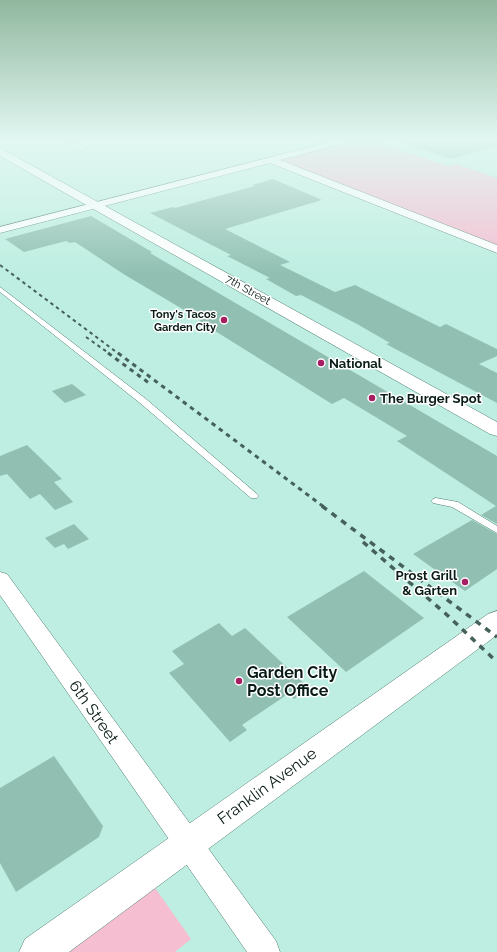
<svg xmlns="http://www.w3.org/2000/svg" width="497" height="952" font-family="Raleway,sans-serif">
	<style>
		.green { fill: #f5bed1 }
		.building { fill: #91c0b3 }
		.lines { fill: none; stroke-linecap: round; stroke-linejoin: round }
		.service-casing { stroke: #507d71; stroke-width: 1 }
		.minor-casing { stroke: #507d71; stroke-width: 1 }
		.tertiary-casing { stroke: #507d71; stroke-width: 1 }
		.secondary-casing { stroke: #507d71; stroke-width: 1 }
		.service { fill: #fff; fill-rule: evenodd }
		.minor { fill: #fff; fill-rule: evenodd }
		.tertiary { fill: #fff; fill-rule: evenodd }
		.secondary { fill: #fff; fill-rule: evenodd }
		.rail-far2 { stroke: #45615a; stroke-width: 2; stroke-dasharray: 3.5 3.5; stroke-linecap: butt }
		.rail-far1 { stroke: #45615a; stroke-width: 3; stroke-dasharray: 4.5 4.5; stroke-linecap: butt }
		.rail { stroke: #45615a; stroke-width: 3.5; stroke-dasharray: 6 6; stroke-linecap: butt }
		.poi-dot { fill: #a71d62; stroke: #fff; stroke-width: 1.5 }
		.labels { text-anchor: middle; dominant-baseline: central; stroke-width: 3; stroke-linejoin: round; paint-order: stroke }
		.far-street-label { font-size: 11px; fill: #081b16; stroke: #fff }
		.far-poi-label { font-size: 11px; font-weight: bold; fill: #081b16; stroke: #fff; text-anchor: end }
		.poi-label { font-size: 13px; font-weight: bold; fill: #081b16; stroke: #fff; text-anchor: start }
		.near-poi-label { font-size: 16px; font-weight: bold; fill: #081b16; stroke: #fff; text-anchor: start }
		.near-street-label { font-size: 16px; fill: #081b16; stroke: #fff }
	</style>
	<rect width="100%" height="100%" fill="#beeee1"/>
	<path class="green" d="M344 141H373L448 166 456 164 497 178V250L271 160Z
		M146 875 191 939 175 952H38Z"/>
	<path class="building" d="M405 141H497V146L451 159 404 144Z
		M273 179 322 200 225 229 290 262 280 265 335 292 355 285 440 327 446 324 497 349V356L479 364 497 373V403L386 344 390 343 357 324 301 295 296 296 266 279 270 278 227 256 231 255 150 213 173 207 175 208 255 186 252 185Z
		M91 216 152 252 150 253 497 456V524L481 515 496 506 397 441 407 436 344 398 332 404 199 321 201 320 125 275 75 242 70 243 66 241 24 252 5 239Z
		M72 384 86 395 65 403 52 391Z
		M27 445 62 479 54 482 73 502 55 510 40 494 30 499 7 474 0 476V456Z
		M472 520 497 534V569L465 591 413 554Z
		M74 524 89 539 68 549 64 544 55 548 45 538Z
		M364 571 424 618 346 672 287 617Z
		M219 623 232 636 245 628 310 689 294 699 288 694 242 725 247 730 230 742 169 673 184 664 172 651Z
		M54 756 103 826 99 837 16 892 0 863V788Z"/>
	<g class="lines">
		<defs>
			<path id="service" d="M71 142H75L87 149 83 150 71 144Z
				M0 287 146 399 257 494 259 496 257 498H251L140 403 0 292Z
				M436 498 458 502 497 526V533L452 507 433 503 431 501 433 499Z"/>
			<path id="minor" d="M333 141H348L346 143 280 160 497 245V253L270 163 0 233V227Z
				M0 572 7 574 276 941 280 952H247L0 595Z"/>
			<path id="tertiary" d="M0 148 497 422V436L490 434 0 156Z"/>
			<path id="secondary" d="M497 611V635L69 952H19L25 939 488 614Z"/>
		</defs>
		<use href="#service" class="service-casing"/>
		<use href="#minor" class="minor-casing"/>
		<use href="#tertiary" class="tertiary-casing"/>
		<use href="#secondary" class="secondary-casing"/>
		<use href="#service" class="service"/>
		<use href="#minor" class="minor"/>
		<use href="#tertiary" class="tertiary"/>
		<use href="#secondary" class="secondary"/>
		<path class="rail-far2" d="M0 265 119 354
			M86 337 110 354"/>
		<path class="rail-far1" d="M108 353 149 383
			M118 353 324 507"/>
		<path class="rail" d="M322 506 497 637
			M363 542 446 614 497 662"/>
	</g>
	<linearGradient id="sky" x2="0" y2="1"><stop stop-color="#91b89f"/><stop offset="0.51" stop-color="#e2f7f2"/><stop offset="1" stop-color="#e2f7f2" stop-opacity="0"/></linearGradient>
	<rect width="497" height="274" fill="url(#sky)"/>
	<g class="poi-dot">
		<circle cx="224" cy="320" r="4"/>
		<circle cx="321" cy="363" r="4"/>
		<circle cx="372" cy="398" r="4"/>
		<circle cx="465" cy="582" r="4"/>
		<circle cx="239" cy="681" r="4"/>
	</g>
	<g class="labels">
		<g class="far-street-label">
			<text transform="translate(248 290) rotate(29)">7th Street</text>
		</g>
		<g class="far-poi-label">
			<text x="216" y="314">Tony's Tacos<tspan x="216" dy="13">Garden City</tspan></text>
		</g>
		<g class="poi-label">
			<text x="329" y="363">National</text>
			<text x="380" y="398">The Burger Spot</text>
			<text x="457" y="575" text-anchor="end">Prost Grill<tspan x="457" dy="15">&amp; Garten</tspan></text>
		</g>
		<g class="near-poi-label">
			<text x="247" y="672">Garden City<tspan x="247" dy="18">Post Office</tspan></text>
		</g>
		<g class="near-street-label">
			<text transform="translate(94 712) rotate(55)">6th Street</text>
			<text transform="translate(267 786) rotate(-36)">Franklin Avenue</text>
		</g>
	</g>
</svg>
